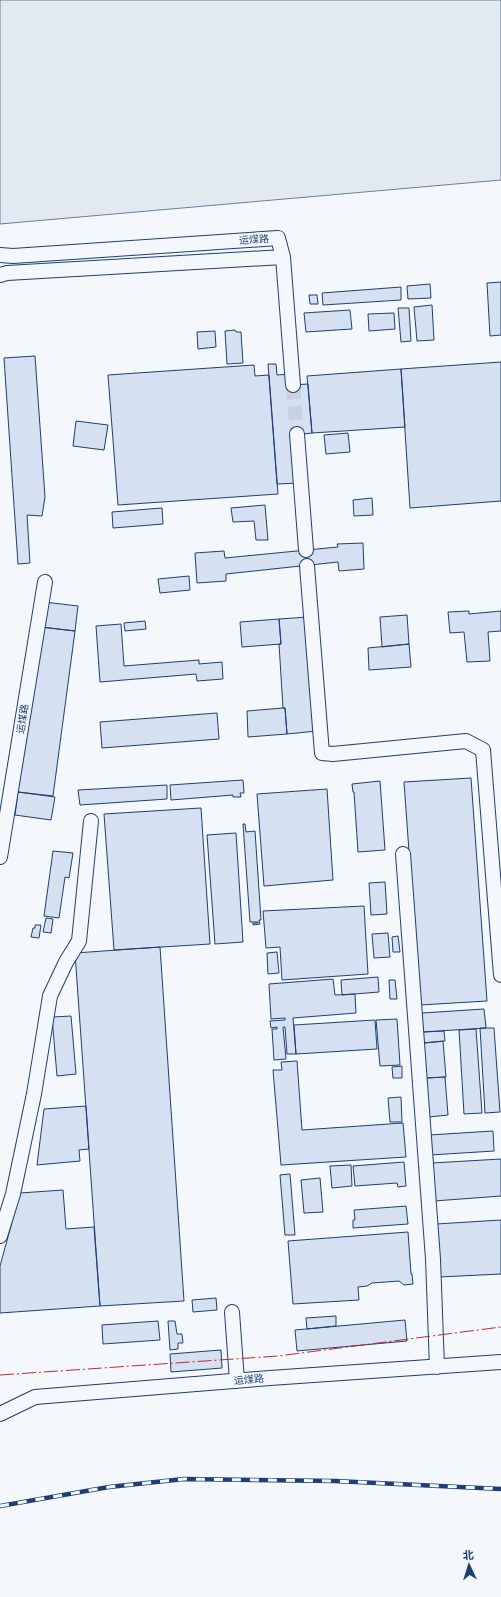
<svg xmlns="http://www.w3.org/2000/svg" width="501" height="1597" font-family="Bitter,'Noto Sans SC',serif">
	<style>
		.green { fill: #e3e9f0; stroke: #687fa3 }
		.building { fill: #d5e0f0; stroke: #1d3f73 }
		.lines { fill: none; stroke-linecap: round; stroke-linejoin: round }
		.minor-tunnel { stroke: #c9d2e0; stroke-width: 14; stroke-dasharray: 14 7; stroke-linecap: butt }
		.minor-casing { stroke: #1d3f73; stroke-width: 16 }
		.minor { stroke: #f4f7fb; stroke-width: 14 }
		.rail-casing { stroke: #1d3f73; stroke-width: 4.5 }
		.rail { stroke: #f4f7fb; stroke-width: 3; stroke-dasharray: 9; stroke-linecap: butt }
		.power { stroke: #c62828; stroke-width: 1; stroke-dasharray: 14 3 2 3; stroke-linecap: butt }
		.labels { text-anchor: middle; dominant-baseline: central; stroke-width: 3; stroke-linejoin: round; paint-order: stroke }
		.street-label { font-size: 10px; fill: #1d3f73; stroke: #f4f7fb }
	</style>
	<rect width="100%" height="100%" fill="#f4f7fb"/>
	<path class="green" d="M0 0H501V180L0 224Z"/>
	<path class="building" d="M501 282V335L490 336 487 283Z
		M430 284 431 298 408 299 407 286Z
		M401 287V300L323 305 322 293Z
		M309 295H317L318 304H310Z
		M432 305 434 340 417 341 414 307Z
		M398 308H409L411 341 401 342Z
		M350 310 352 329 306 332 304 313Z
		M394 313 395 329 369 331 368 314Z
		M235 330 236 332H241L243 363 227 364 225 331Z
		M215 331 216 347 198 349 197 332Z
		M35 356 45 497 42 516 27 515 30 563 18 564 4 358Z
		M501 362V501L410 508 401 369Z
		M268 364H276L277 375 291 374 292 385 308 384 312 433 296 435 299 483 277 484Z
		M254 365 255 376 269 375 278 494 118 505 108 375Z
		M401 369 405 427 312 433 307 376Z
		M76 421 108 425 104 450 73 446Z
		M348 433 350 452 326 454 324 435Z
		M372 498 373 515 354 516 353 500Z
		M265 505 268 540H256L254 521 233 522 231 508Z
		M162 508 163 524 113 528 112 512Z
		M363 543 364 569 339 571 338 562 226 574V581L197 583 195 553 224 551 225 558 338 547 337 544Z
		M189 576 190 590 160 593 158 579Z
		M44 602 78 606 75 631 41 627Z
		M469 611V614L501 611V631L488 632 490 661 467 662 464 632 450 633 448 612Z
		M407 615 409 644 382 647 380 617Z
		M308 617 317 731 287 734 285 708H283L279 644H281L279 619Z
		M279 619 281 644 242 647 240 622Z
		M145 621 146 629 125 631 124 623Z
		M121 624 124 666 199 660V664L222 662 223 679 197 681 196 674 100 682 96 626Z
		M41 627 75 631 53 796 18 792Z
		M409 644 411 667 369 670 368 648Z
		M283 708H285L287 734 248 737 247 711Z
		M217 713 219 739 102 748 100 722Z
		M471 778 487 1001 420 1005 404 782Z
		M243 780 244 793H240L241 797H233V795L171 800 170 785Z
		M380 781 385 850 358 852 354 792H353L352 784Z
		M167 785V799L80 805 78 790Z
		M327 789 333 880 264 886 257 794Z
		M18 792 55 797 51 820 15 815Z
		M201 808 210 944 114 950 104 814Z
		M243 824H245L246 832 255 831 261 920H259L260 924 253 925V923H258V922H250Z
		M236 833 243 942 215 944 207 835Z
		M53 851 73 853 69 878 65 877 59 918 44 916Z
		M385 882 387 914 371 915 369 883Z
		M364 906 368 974 282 980 280 947 266 948 263 911Z
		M46 918 53 919 51 933 43 932Z
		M35 925H41L39 938 31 937 33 928H35Z
		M388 933 390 957 374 958 372 934Z
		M398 936 400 952H393L392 937Z
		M160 947 184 1301 100 1306 75 953Z
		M277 952 279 973 268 974 267 953Z
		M378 977 379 992 342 995 341 980Z
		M333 979 335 995 355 994 356 1013 293 1018 296 1054H287L285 1027H283L286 1059 274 1060 272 1029H277V1027L271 1028 270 1021 285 1020V1018L271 1019 269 984Z
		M389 980H395L397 999H390Z
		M484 1009 486 1028 423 1032 422 1013Z
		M71 1016 76 1074 57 1076 52 1017Z
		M397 1019 400 1065 380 1066 376 1020Z
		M375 1020 377 1049 296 1054 294 1025Z
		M480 1028H494L500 1112 485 1113Z
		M476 1029 482 1113 464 1114 459 1030Z
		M444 1031 445 1041 424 1043 423 1032Z
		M443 1041 446 1077 426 1078 424 1043Z
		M297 1061 302 1130 403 1123 406 1157 281 1165 273 1070H282L281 1062Z
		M402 1066V1078H393L392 1067Z
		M445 1077 448 1115 429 1117 426 1078Z
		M401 1097 402 1122H390L388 1098Z
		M86 1106 89 1149 79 1150 80 1161 37 1165 44 1109Z
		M493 1131 494 1151 430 1155 429 1135Z
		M501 1159V1196L434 1201 432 1163Z
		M404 1162 406 1186 398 1187 397 1183 355 1186 353 1166Z
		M351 1165 352 1186 332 1188 330 1166Z
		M290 1174 295 1235H285L280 1175Z
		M320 1178 323 1212 304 1213 301 1180Z
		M63 1190 66 1229 94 1227 100 1306 0 1313V1266L20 1193Z
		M406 1206 408 1224 353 1228V1220H355L354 1210Z
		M501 1220V1274L439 1277 436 1224Z
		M408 1232 411 1274H412L413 1284 404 1285 399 1281 372 1283 367 1286 358 1287 359 1300 293 1304 288 1241Z
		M216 1298 217 1310 193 1312 192 1300Z
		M336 1316V1326L307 1329 306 1318Z
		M405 1320 407 1341 297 1351 295 1330Z
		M158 1321 160 1340 103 1344 102 1325Z
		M168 1321H175L177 1334H182L183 1343H178V1349L170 1350Z
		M221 1350 222 1368 171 1372 170 1354Z"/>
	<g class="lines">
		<path class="minor-tunnel" d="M293 385 297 434"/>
		<defs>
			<path id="minor" d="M0 255 13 256 278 238 283 257 7 273 0 275
				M283 257 293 385
				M297 434 306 550
				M307 566 322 753 333 754 466 741 483 750 501 975
				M403 854 433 1259 437 1367
				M0 857 45 582
				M0 1236 13 1194 34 1094 50 996 66 962 79 941 91 821
				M232 1312 237 1381
				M0 1414 35 1397 270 1378 501 1362"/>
		</defs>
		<use href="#minor" class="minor-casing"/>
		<use href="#minor" class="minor"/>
		<defs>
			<path id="rail" d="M0 1506 109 1487 184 1479 335 1481 501 1489"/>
		</defs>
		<use href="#rail" class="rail-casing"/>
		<use href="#rail" class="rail"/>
		<path class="power" d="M0 1375 278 1356 501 1327"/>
	</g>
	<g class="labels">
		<g class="street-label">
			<text transform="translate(254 240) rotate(-4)">运煤路</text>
			<text transform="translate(23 719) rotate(-81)">运煤路</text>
			<text transform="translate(249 1380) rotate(-5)">运煤路</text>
		</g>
	</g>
	<g transform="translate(469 1565) rotate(356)" stroke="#f4f7fb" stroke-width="3" paint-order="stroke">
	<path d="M0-3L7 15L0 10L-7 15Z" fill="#1d3f73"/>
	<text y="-6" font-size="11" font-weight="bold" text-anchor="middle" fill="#1d3f73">北</text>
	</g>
</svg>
